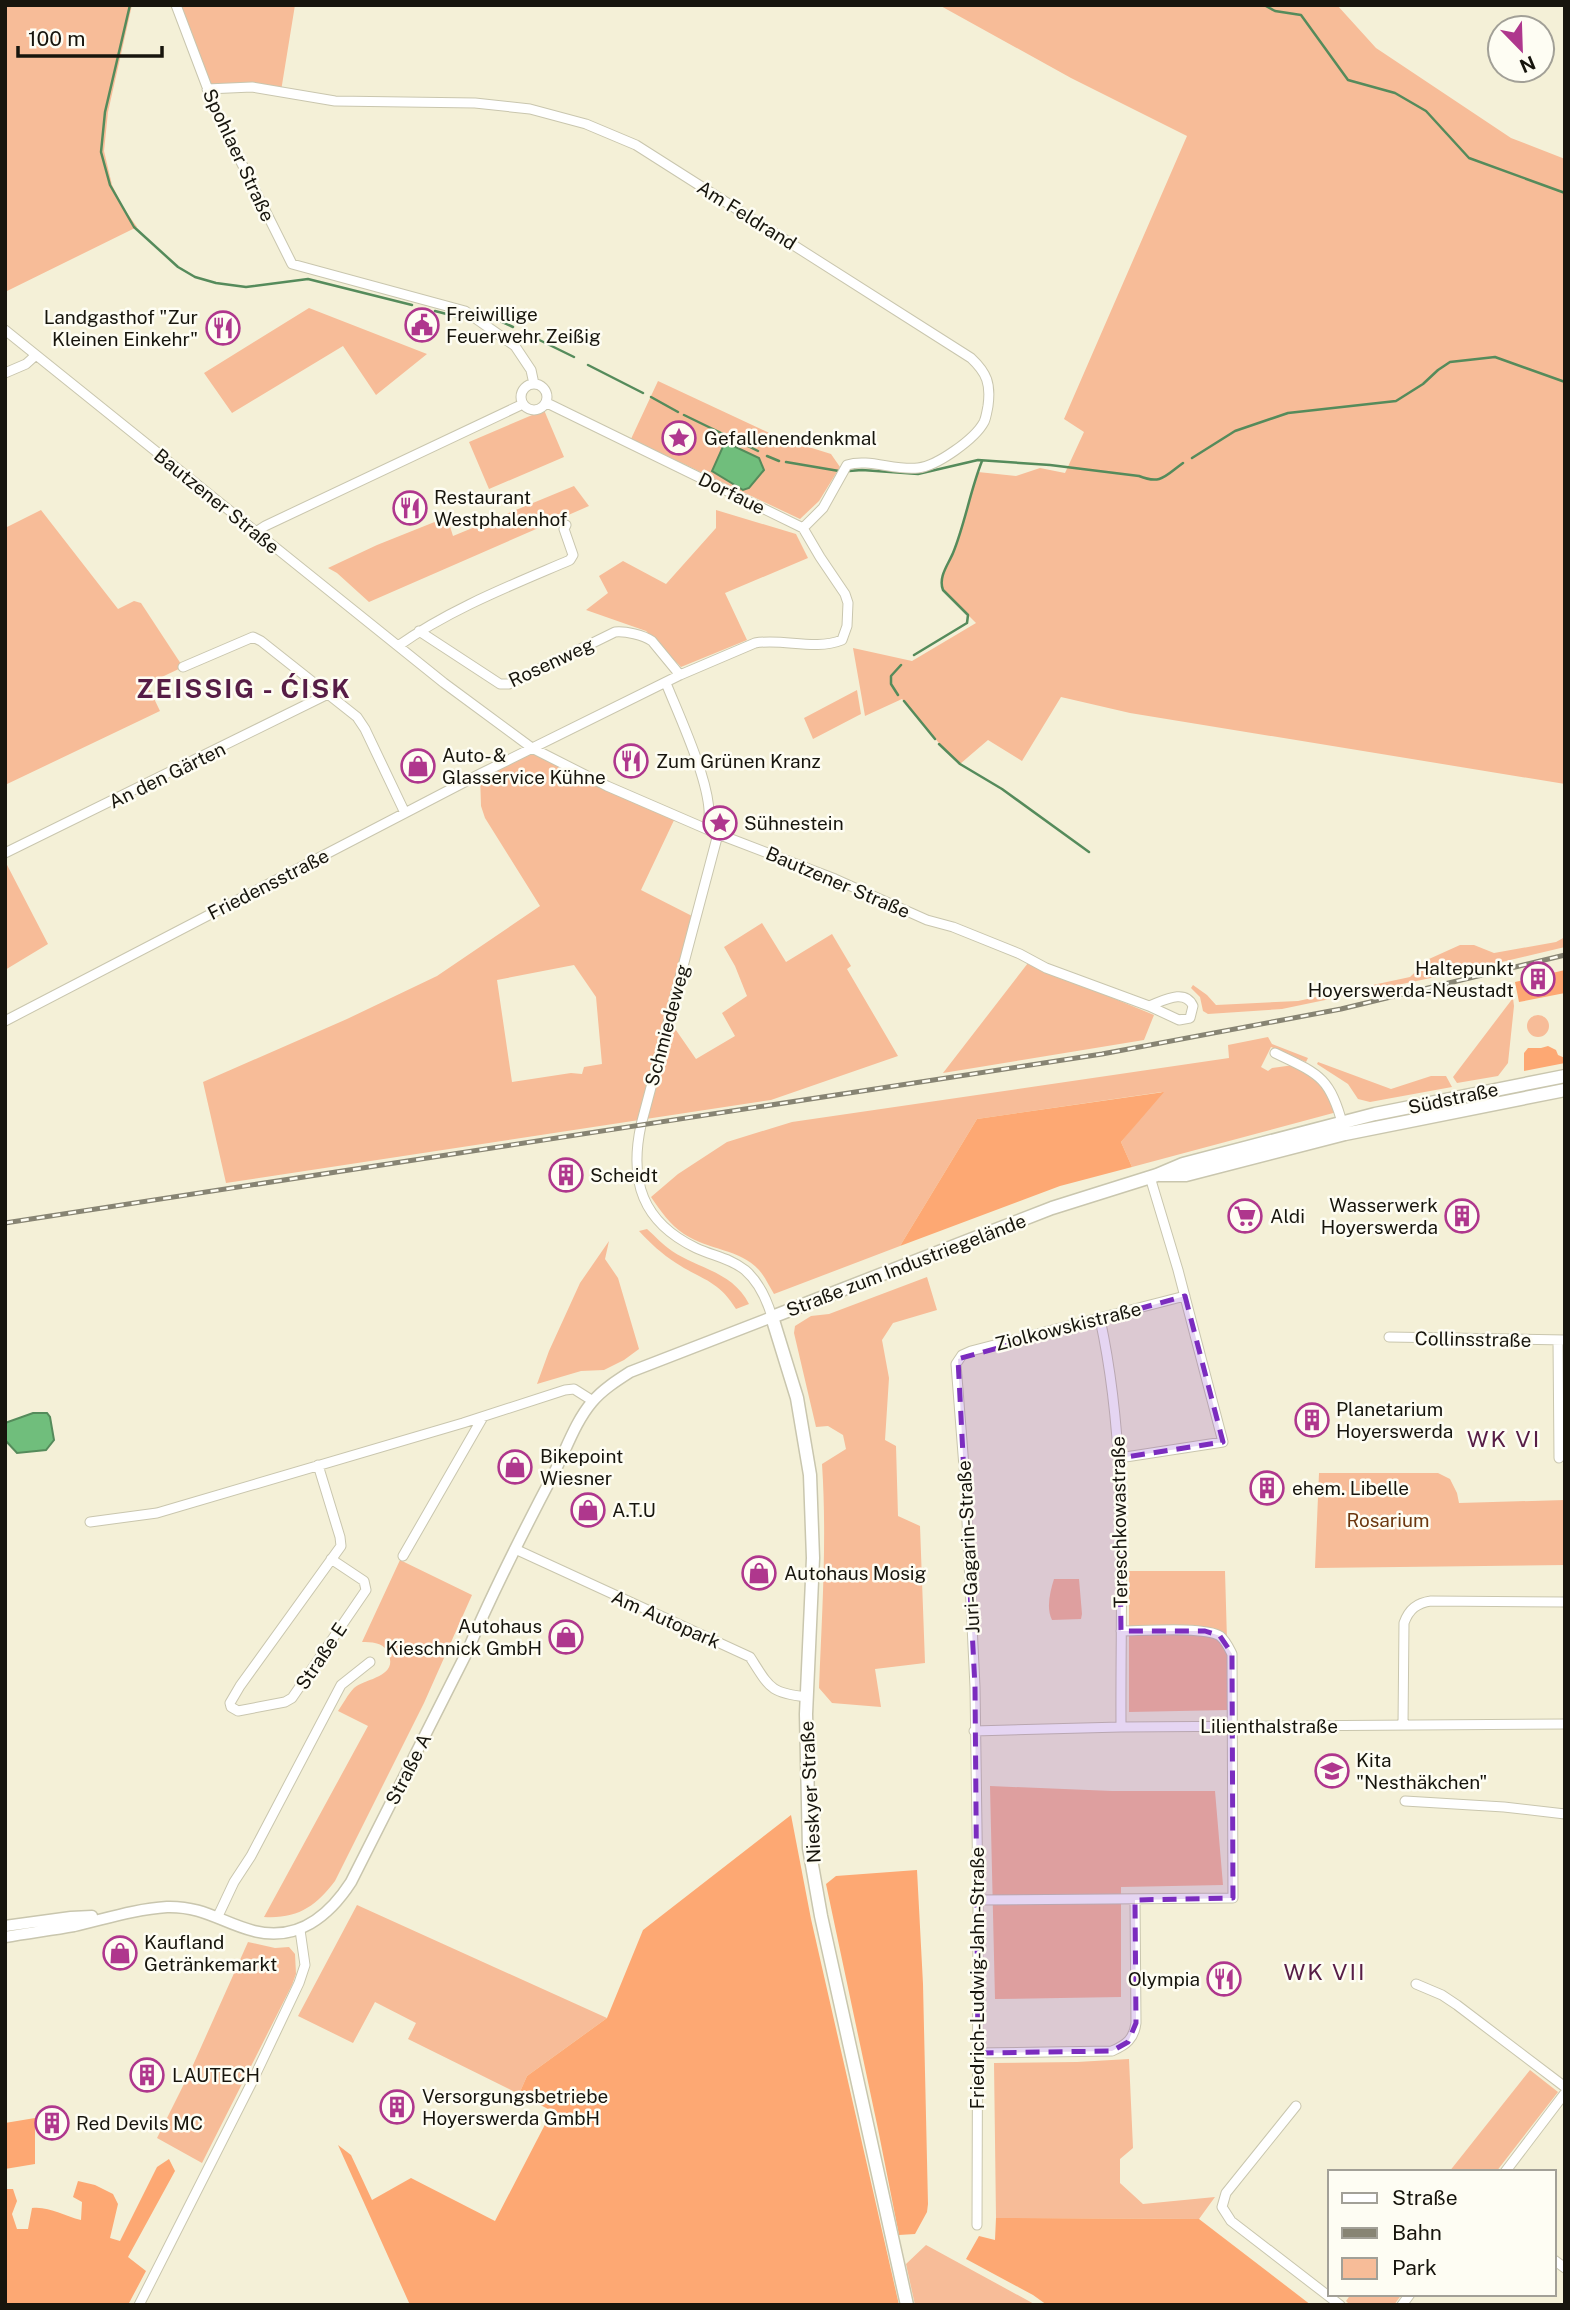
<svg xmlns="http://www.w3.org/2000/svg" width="1570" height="2310" font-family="'Public Sans',sans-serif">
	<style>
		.green { fill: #f7bc98; fill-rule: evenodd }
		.forest { fill: #fda873 }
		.water { fill: #70be7c; stroke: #558b5b; stroke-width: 2 }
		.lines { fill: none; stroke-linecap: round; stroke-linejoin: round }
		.stream { stroke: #558b5b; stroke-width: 2.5 }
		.minor-casing { stroke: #c9c6ae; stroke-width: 11 }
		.tertiary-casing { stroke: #c9c6ae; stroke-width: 13 }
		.secondary-casing { stroke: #c9c6ae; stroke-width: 15 }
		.minor { stroke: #fff; stroke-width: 9 }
		.tertiary { stroke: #fff; stroke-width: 10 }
		.secondary { stroke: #fff; stroke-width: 12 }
		.rail-casing { stroke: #878473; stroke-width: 5 }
		.rail { stroke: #fefdf3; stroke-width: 2.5; stroke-dasharray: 8; stroke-linecap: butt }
		.marked { fill: #7b2cbf; fill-opacity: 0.2; stroke: #7b2cbf; stroke-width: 5; stroke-dasharray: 14 9; stroke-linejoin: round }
		.labels { text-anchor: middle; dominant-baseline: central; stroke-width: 5; stroke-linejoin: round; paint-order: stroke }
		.street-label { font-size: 19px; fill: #17150d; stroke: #fefdf3 }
		.poi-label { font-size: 19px; fill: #17150d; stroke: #fefdf3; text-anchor: start }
		.park-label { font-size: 19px; fill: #6c370f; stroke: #fefdf3 }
		.quarter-label { font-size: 23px; letter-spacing: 2px; fill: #571d46; stroke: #fefdf3 }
		.district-label { font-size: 26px; font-weight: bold; letter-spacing: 2px; fill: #571d46; stroke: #fefdf3 }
	</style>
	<rect width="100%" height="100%" fill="#f4f0d7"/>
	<path class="green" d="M5 5H132L108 112 104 151 112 185 124 209 137 227 5 292Z
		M176 5H295L281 91 207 89Z
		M939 5H1337L1376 48 1511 138 1565 159V784L1130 713 1061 697 1022 761 988 740 960 764 938 742 902 699 865 716 853 648 912 661 976 623 943 590 941 585 942 577 954 551 978 472 1016 476 1040 468 1065 473 1084 432 1064 419 1187 136 1071 78Z
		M309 308 427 354 376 395 343 346 232 413 204 373Z
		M658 381 780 438 831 454 840 467 819 501 800 519 631 439Z
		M544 410 564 457 489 489 469 442Z
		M574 486 589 506 369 602 337 573 328 568 377 545 447 517 453 536Z
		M41 510 118 609 134 601 141 603 183 667 147 684 160 711 5 785V528Z
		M716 510 796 534 808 558 725 593 747 640 681 667 646 631 586 610 608 593 599 576 623 561 666 584 716 528Z
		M857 690 861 714 813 739 804 718Z
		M532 749 676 816 641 890 696 918 669 1020 696 1059 735 1036 722 1013 747 996 735 966 724 947 762 923 786 962 832 934 851 966 847 969 898 1056 771 1100 226 1183 203 1082 347 1019 437 976 540 906 485 818 481 806 480 774ZM574 965 596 997 602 1064 584 1067 582 1074 571 1073 512 1082 497 980Z
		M5 861 48 944 5 970Z
		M1565 937V947L1472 969 1470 965 1450 969V974L1282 1009 1208 1014 1203 1011 1200 997 1191 988 1193 985 1207 995 1216 1005 1298 1001 1410 977 1429 959 1460 945H1474L1494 953 1556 942Z
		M1028 963 1154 1015 1144 1040 943 1073Z
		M1513 998 1514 1006 1508 1063 1498 1076 1457 1083 1453 1077Z
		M1527 1026a11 11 0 1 1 22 0a11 11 0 1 1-22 0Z
		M1268 1037 1272 1044 1308 1058 1306 1062 1271 1047 1261 1067 1268 1071 1272 1068 1294 1065 1320 1082 1337 1112 1132 1167 1121 1142 1162 1092 977 1119 900 1246 774 1294C769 1286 765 1277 759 1270 740 1249 708 1250 684 1234 670 1225 660 1210 651 1197L678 1174 727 1142 792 1122 1229 1058 1228 1045Z
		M1318 1062 1391 1089 1431 1076H1446L1452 1087 1370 1102 1358 1099 1348 1084 1317 1064Z
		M647 1229C655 1236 663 1245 672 1251 699 1269 733 1272 749 1304L736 1309C718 1280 702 1280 676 1263 662 1254 650 1243 639 1231Z
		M609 1241 605 1259 618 1278 639 1349 624 1360 604 1370 581 1371 537 1384 549 1351 580 1283Z
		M927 1277 937 1310 893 1323 882 1340 889 1378 885 1440 896 1446 898 1516 920 1526 925 1663 875 1669 881 1707 832 1703 819 1688C822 1613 827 1539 822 1464L846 1449 843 1435 828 1426 816 1427 794 1333 795 1326 811 1316 829 1314Z
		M1319 1473H1438L1450 1479 1457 1493 1459 1503 1565 1500V1565L1315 1568Z
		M400 1560 472 1595 424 1703 335 1881C316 1906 298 1919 264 1917L368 1726 338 1711C343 1704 348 1694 354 1688 366 1678 401 1677 387 1651 382 1642 371 1642 362 1642Z
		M1129 1571H1225L1229 1710 1129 1712Z
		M1054 1579H1079L1082 1614 1081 1619 1052 1620C1046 1608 1050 1592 1054 1579Z
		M990 1786 1112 1791H1215L1223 1885 1121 1887V1997L995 1999Z
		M357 1905 607 2018 527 2076 519 2094 408 2039 416 2023 375 2002 353 2043 298 2016Z
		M248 1942 275 1948 289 1947 295 1954 296 1974 292 1985 202 2163 157 2138 189 2074Z
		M1129 2059 1133 2148 1120 2159V2183L1143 2204 1215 2197 1199 2219 996 2218 994 2063 1077 2062Z
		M1530 2070 1558 2092 1496 2172H1449Z
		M926 2245 1036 2305H915L906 2264Z
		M1351 2294H1402L1394 2305H1350L1346 2301Z"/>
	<path class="forest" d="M1565 970V993L1519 1002 1515 982 1528 979 1530 983 1549 978 1548 974Z
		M1548 1046 1556 1050 1558 1055 1565 1058V1063L1524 1071V1053L1528 1048H1541Z
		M1164 1092 1121 1142 1132 1167 1060 1186 900 1246 977 1119Z
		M791 1815 811 1919 899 2305H410L338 2145 351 2155 372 2200 411 2178 495 2221 552 2111 519 2094 527 2076 607 2018 643 1930Z
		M917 1870 923 1984 928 2204 927 2212 915 2234 899 2235 878 2129 826 1884 836 1876Z
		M35 2118V2164L5 2169V2123Z
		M169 2159 175 2171 128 2257 146 2271 128 2305H5V2189H13L17 2201 12 2214 17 2229H28L32 2208C49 2206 64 2216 81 2220L82 2202 73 2197 78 2181 95 2185 113 2194 118 2204 110 2238 120 2241 157 2167Z
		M996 2218 1199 2219 1311 2305H1047L1033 2295 966 2259 979 2236 995 2240Z"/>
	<path class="water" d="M725 442 759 458 764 470 749 488 743 490 712 471Z
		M33 1413H47L50 1417 54 1440 46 1450 17 1453 5 1440V1423Z"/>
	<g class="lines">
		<path class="stream" d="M130 5 105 112 101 152 110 185 134 227 178 267 195 277 216 283 246 287 308 279 412 305
			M1264 5 1275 11 1301 15 1348 80 1395 93 1426 111 1469 158 1565 193
			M476 310 513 327
			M435 311 462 318 466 316
			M523 332 574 357
			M588 365 643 393
			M651 397 678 412
			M684 415 758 451
			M767 456 779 461
			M1192 458 1235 431 1288 413 1396 401 1423 384 1438 370 1450 362 1495 357 1565 382
			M786 462 839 471
			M849 471 862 470 918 474 978 460 1050 465 1139 476C1161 485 1165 476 1183 463
			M914 655 967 623 968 615 943 590C938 577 948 565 953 553 965 524 970 491 982 461
			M898 695 891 684V676L901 665
			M904 701 935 739
			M939 744 960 764 1002 789 1089 852"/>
		<defs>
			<path id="minor" d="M176 5 218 116 292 264 465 311 515 346 531 370 534 384
				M207 89 252 87 335 101 475 103 530 109 586 124 636 145 971 358C987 373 991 384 988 406 987 411 986 418 984 422 975 439 937 466 918 468 895 471 868 458 847 465L823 508 803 528
				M5 330 444 683 532 748 607 786 718 834 835 879 927 920 953 927 1020 954 1046 968 1149 1006 1179 1020 1190 1018 1193 1006C1185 988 1163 1001 1149 1006
				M5 373 26 364 36 355
				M521 397a13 13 0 1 1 26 0a13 13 0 1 1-26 0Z
				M256 532 265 526 523 404
				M419 631 500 684H509L615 632C626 631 643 635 652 641L680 675
				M398 646C450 609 512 585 570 560L573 555 564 529 566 525
				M183 667 253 637 261 641 357 717 365 729 405 813
				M666 683C678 714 719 799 707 828
				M718 834 641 1125C629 1181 642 1222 696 1248 713 1256 730 1258 745 1270 759 1282 767 1300 772 1317
				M5 853 328 694
				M5 1021 480 774 680 675 755 643C784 638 814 651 842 640L847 626 848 603 845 594 820 557 803 528 547 403
				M1275 1053C1319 1074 1330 1077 1343 1126
				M1100 1319C1129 1452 1120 1591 1121 1727
				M1389 1337 1565 1340
				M1558 1340 1559 1458
				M1119 1458 1223 1442 1178 1270 1150 1177
				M318 1465 340 1537 341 1546 240 1686 230 1703 231 1707 238 1711 285 1702 292 1698 366 1590 364 1581 331 1559
				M90 1522 157 1513 463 1423 565 1390 574 1389 593 1401
				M515 1549 750 1657C770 1688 770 1693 807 1697
				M403 1556 483 1417
				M1403 1725 1404 1623C1409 1609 1417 1603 1431 1601L1565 1602
				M974 1731 1121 1727 1565 1724
				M1405 1801 1504 1807 1565 1814
				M978 1900 1233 1898 1232 1654C1229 1648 1226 1641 1220 1636 1205 1626 1141 1631 1121 1631
				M218 1916 234 1882 251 1856 341 1685 370 1662
				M1416 1984 1442 1995 1457 2005 1565 2087
				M978 2053 1112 2051C1126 2045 1134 2039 1136 2023L1135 1900
				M1296 2106 1226 2193 1222 2207 1231 2221 1340 2305
				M1505 2172 1565 2093
				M977 2225 978 1900 975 1687 965 1480 956 1364 962 1355 971 1351 1185 1296
				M1554 2260 1565 2268
				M139 2305 252 2082 299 1983 305 1965 300 1930
				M1402 2305 1410 2294"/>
			<path id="tertiary" d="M5 1926 71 1917 92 1916
				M5 1937C28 1933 51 1930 74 1926 105 1919 135 1909 167 1907 204 1906 222 1923 254 1931 297 1942 329 1916 351 1882L467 1652C493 1591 523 1532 554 1473 566 1450 575 1422 592 1402 602 1390 616 1381 630 1372L772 1317"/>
			<path id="secondary" d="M1160 1175H1186L1345 1134 1565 1090
				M907 2305 821 1916 809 1848 806 1714 813 1558 810 1475 797 1398 772 1317 1052 1208 1157 1175 1183 1164 1375 1114 1565 1076"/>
		</defs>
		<use href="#minor" class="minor-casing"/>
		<use href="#tertiary" class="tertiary-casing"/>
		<use href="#secondary" class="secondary-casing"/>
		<use href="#minor" class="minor"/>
		<use href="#tertiary" class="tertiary"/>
		<use href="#secondary" class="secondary"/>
		<defs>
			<path id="rail" d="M5 1223 1102 1054 1341 1009 1565 955"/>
		</defs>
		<use href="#rail" class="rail-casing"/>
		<use href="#rail" class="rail"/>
	</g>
	<path class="marked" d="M1185 1296 1223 1442 1119 1458 1121 1631H1205L1220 1636 1232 1654 1233 1898 1135 1900 1136 2023 1128 2042 1112 2051 978 2053 975 1687 958 1359Z"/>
	<defs>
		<symbol id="civic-ring" viewBox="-11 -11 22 22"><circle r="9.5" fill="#fefdf3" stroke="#af378d" stroke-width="1.5"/><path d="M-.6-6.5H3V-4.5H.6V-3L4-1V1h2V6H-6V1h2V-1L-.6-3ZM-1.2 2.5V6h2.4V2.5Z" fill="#af378d"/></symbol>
		<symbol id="restaurant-ring" viewBox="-11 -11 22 22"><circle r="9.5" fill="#fefdf3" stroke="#af378d" stroke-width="1.5"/><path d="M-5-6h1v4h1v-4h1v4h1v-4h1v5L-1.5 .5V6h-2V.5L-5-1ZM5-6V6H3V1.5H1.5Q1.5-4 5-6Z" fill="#af378d"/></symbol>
		<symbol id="sight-ring" viewBox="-11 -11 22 22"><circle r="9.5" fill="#fefdf3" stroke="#af378d" stroke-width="1.5"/><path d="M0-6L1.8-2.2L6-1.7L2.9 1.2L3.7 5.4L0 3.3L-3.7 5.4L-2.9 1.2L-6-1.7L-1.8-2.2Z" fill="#af378d"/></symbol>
		<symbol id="shop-ring" viewBox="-11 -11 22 22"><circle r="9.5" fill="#fefdf3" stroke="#af378d" stroke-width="1.5"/><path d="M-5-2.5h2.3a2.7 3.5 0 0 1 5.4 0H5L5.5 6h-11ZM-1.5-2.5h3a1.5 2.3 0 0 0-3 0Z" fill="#af378d"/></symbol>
		<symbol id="building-ring" viewBox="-11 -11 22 22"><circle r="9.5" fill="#fefdf3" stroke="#af378d" stroke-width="1.5"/><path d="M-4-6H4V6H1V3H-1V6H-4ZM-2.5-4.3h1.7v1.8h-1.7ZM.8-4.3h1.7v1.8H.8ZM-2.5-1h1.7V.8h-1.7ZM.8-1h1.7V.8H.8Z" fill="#af378d"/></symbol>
		<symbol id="supermarket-ring" viewBox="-11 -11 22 22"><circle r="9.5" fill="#fefdf3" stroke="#af378d" stroke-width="1.5"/><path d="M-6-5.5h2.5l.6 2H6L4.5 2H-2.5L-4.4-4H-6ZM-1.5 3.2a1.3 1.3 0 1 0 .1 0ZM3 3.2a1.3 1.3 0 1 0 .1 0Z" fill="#af378d"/></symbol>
		<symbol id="school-ring" viewBox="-11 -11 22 22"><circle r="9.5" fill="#fefdf3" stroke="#af378d" stroke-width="1.5"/><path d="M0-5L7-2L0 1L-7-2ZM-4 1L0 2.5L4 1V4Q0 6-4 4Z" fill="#af378d"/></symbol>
	</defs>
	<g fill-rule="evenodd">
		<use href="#civic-ring" x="403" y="306" width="38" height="38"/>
		<use href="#restaurant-ring" x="204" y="309" width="38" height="38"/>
		<use href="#sight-ring" x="660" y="419" width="38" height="38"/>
		<use href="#restaurant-ring" x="391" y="489" width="38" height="38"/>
		<use href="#restaurant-ring" x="612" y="742" width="38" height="38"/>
		<use href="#shop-ring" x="399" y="747" width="38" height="38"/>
		<use href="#sight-ring" x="701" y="804" width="38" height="38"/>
		<use href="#building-ring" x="1519" y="960" width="38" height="38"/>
		<use href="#building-ring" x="547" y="1156" width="38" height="38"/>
		<use href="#supermarket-ring" x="1226" y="1197" width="38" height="38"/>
		<use href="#building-ring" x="1443" y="1197" width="38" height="38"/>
		<use href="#building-ring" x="1293" y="1401" width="38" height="38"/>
		<use href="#shop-ring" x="496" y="1448" width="38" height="38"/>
		<use href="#building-ring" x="1248" y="1469" width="38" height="38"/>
		<use href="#shop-ring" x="569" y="1491" width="38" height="38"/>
		<use href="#shop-ring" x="740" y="1554" width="38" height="38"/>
		<use href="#shop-ring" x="547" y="1618" width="38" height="38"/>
		<use href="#school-ring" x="1313" y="1752" width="38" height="38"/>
		<use href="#shop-ring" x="101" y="1934" width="38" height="38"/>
		<use href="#restaurant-ring" x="1205" y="1960" width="38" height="38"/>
		<use href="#building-ring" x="128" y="2056" width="38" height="38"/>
		<use href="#building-ring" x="378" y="2088" width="38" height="38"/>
		<use href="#building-ring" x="33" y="2104" width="38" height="38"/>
	</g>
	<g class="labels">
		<g class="street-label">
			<text transform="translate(239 155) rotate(65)">Spohlaer Straße</text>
			<text transform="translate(747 215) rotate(32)">Am Feldrand</text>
			<text transform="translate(732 493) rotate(26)">Dorfaue</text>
			<text transform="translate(217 501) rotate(39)">Bautzener Straße</text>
			<text transform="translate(551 662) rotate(-25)">Rosenweg</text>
			<text transform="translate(167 775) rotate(-26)">An den Gärten</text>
			<text transform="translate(838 882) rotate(23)">Bautzener Straße</text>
			<text transform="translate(268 884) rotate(-27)">Friedensstraße</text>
			<text transform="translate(667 1025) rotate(-75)">Schmiedeweg</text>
			<text transform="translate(1453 1098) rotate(-12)">Südstraße</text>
			<text transform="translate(906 1265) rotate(-21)">Straße zum Industriegelände</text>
			<text transform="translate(1068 1326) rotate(-14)">Ziolkowskistraße</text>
			<text transform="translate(1473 1339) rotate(1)">Collinsstraße</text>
			<text transform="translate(1119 1522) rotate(-91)">Tereschkowastraße</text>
			<text transform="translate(968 1547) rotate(-93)">Juri-Gagarin-Straße</text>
			<text transform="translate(666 1619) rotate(24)">Am Autopark</text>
			<text transform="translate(321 1656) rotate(-56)">Straße E</text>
			<text x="1269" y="1726">Lilienthalstraße</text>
			<text transform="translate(408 1769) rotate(-63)">Straße A</text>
			<text transform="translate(810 1792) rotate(-93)">Nieskyer Straße</text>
			<text transform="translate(977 1978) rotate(-90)">Friedrich-Ludwig-Jahn-Straße</text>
		</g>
		<g class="poi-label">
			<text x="446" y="314">Freiwillige<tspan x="446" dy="22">Feuerwehr Zeißig</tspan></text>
			<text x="198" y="317" text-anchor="end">Landgasthof "Zur<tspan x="198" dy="22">Kleinen Einkehr"</tspan></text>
			<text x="704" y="438">Gefallenendenkmal</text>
			<text x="434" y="497">Restaurant<tspan x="434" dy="22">Westphalenhof</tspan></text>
			<text x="442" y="755">Auto- &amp;<tspan x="442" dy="22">Glasservice Kühne</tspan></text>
			<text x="656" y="761">Zum Grünen Kranz</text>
			<text x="744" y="823">Sühnestein</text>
			<text x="1514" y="968" text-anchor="end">Haltepunkt<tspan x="1514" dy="22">Hoyerswerda-Neustadt</tspan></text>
			<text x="590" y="1175">Scheidt</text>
			<text x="1438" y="1205" text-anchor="end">Wasserwerk<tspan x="1438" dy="22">Hoyerswerda</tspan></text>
			<text x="1270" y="1216">Aldi</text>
			<text x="1336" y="1409">Planetarium<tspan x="1336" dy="22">Hoyerswerda</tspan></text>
			<text x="540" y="1456">Bikepoint<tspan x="540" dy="22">Wiesner</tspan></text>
			<text x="1292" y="1488">ehem. Libelle</text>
			<text x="612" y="1510">A.T.U</text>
			<text x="784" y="1573">Autohaus Mosig</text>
			<text x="542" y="1626" text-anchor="end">Autohaus<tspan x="542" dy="22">Kieschnick GmbH</tspan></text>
			<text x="1356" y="1760">Kita<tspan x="1356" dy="22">"Nesthäkchen"</tspan></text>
			<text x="144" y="1942">Kaufland<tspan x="144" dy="22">Getränkemarkt</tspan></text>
			<text x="1200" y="1979" text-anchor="end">Olympia</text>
			<text x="172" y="2075">LAUTECH</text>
			<text x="422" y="2096">Versorgungsbetriebe<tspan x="422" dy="22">Hoyerswerda GmbH</tspan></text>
			<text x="76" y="2123">Red Devils MC</text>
		</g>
		<g class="park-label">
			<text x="1388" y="1520">Rosarium</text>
		</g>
		<g class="quarter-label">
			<text x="1504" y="1438">WK VI</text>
			<text x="1325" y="1971">WK VII</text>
		</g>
		<g class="district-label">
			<text x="244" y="688">ZEISSIG - ĆISK</text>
		</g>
	</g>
	<rect width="1570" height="2310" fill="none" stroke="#17150d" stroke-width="14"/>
	<rect x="1328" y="2170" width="228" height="126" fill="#fefdf3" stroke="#a2a097" stroke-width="2"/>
	<rect x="1342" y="2193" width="35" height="10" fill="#ffffff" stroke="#a2a097" stroke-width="2"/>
	<text x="1392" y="2205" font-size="21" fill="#17150d">Straße</text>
	<rect x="1342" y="2228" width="35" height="10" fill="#878473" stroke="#a2a097" stroke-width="2"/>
	<text x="1392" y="2240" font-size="21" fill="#17150d">Bahn</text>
	<rect x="1342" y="2258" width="35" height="21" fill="#f7bc98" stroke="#a2a097" stroke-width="2"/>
	<text x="1392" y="2275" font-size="21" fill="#17150d">Park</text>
	<g transform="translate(1521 49) rotate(157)"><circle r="33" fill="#fefdf3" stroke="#a2a097" stroke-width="2"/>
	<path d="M0-5L12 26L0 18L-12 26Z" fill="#af378d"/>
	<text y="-10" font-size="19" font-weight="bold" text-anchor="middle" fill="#17150d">N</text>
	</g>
	<path d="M18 46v10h144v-10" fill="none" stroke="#17150d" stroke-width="3.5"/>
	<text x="28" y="46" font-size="21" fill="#17150d" stroke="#fefdf3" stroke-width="5" paint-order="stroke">100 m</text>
</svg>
